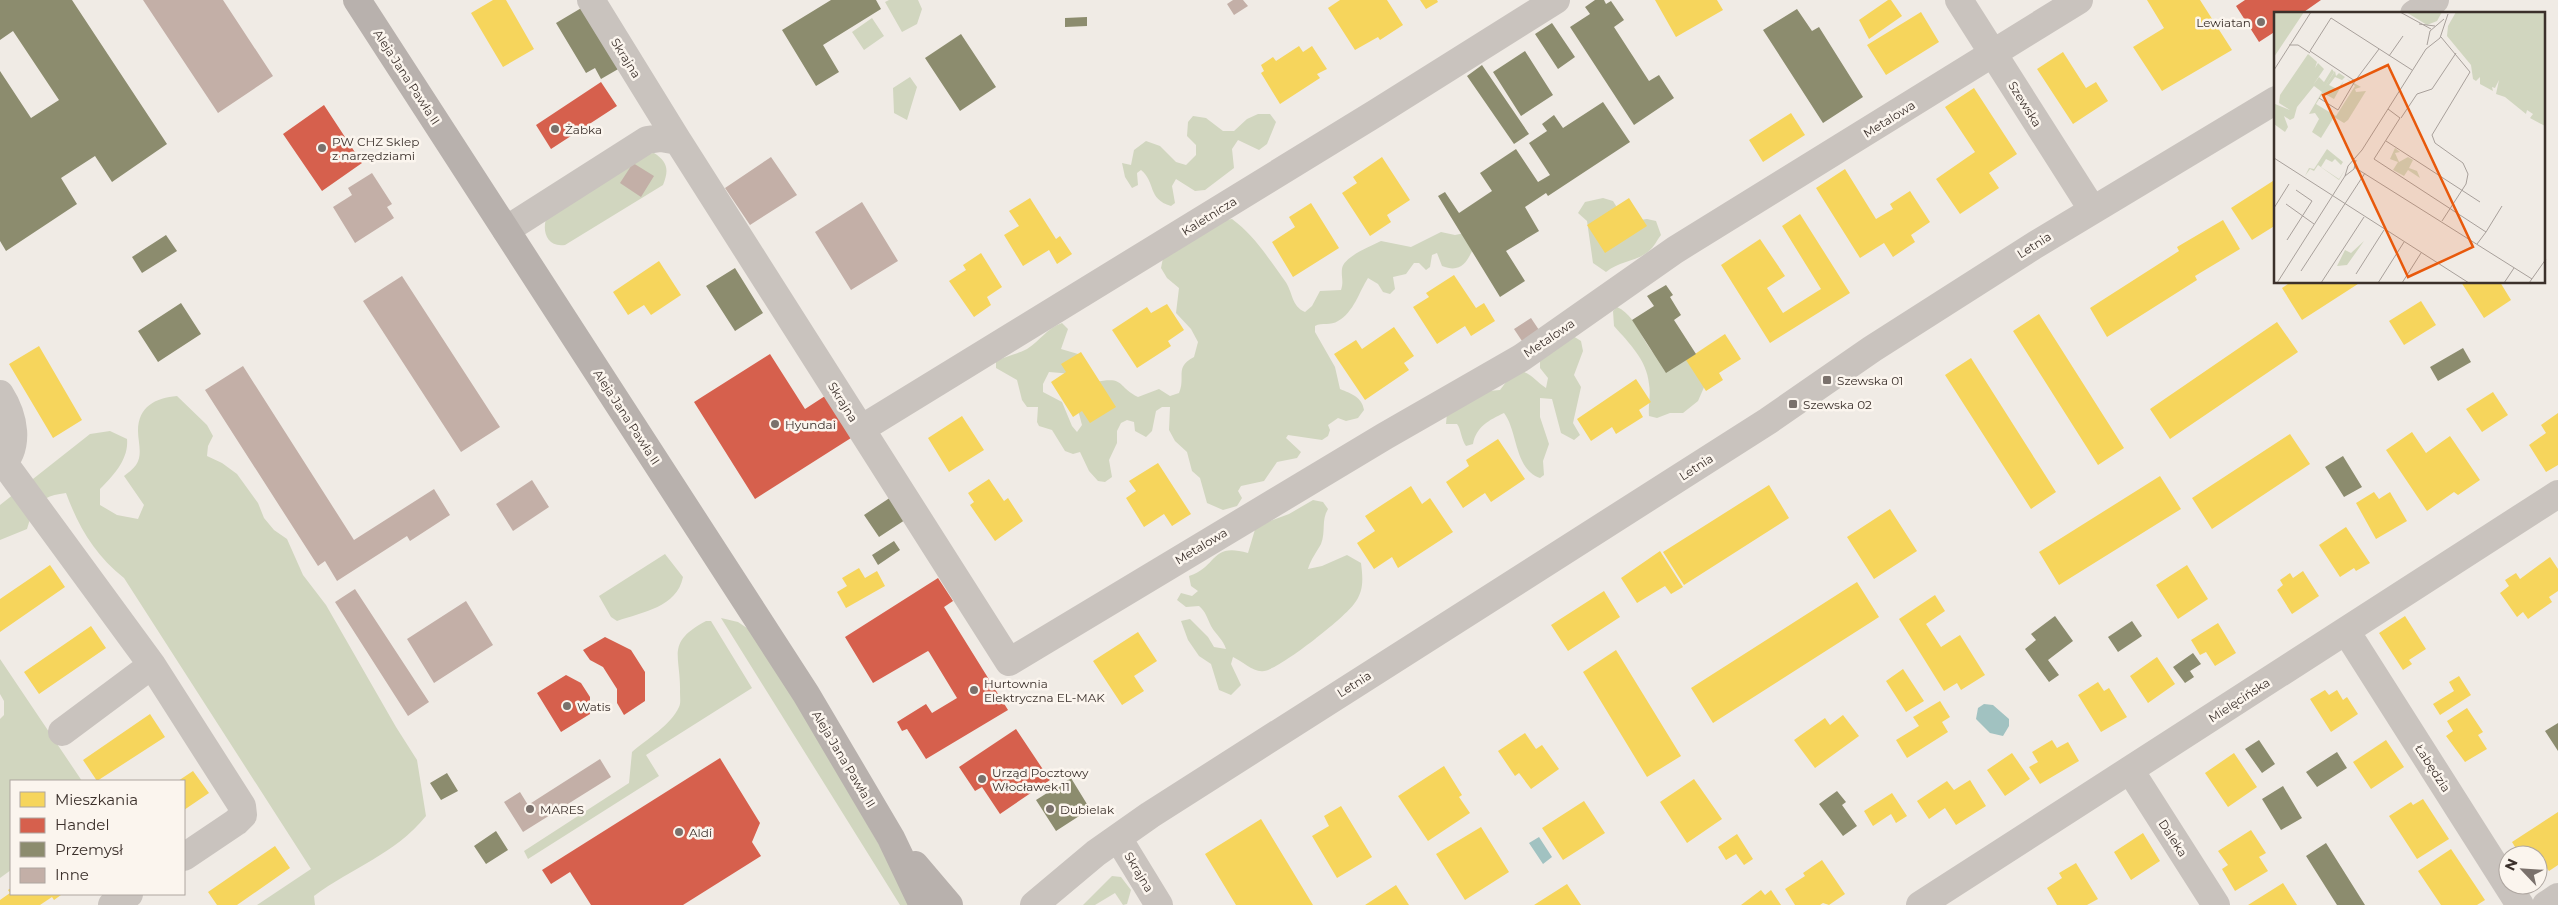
<svg xmlns="http://www.w3.org/2000/svg" width="2558" height="905" font-family="Montserrat,sans-serif">
	<style>
		.green { fill: #d1d6bf }
		.water { fill: #a1c2c1 }
		.homes { fill: #f6d55c }
		.shops { fill: #d6604d }
		.industry { fill: #8c8c6e }
		.building { fill: #c3afa7 }
		.lines { fill: none; stroke-linecap: round; stroke-linejoin: round }
		.minor { stroke: #c9c3be; stroke-width: 28 }
		.major { stroke: #b8b1ad; stroke-width: 28 }
		.poi-dot { fill: #7a716c; stroke: #fbf5ee; stroke-width: 2 }
		.labels { text-anchor: middle; dominant-baseline: central; stroke-width: 5; stroke-linejoin: round; paint-order: stroke }
		.poi-label { font-size: 12px; fill: #3b302b; stroke: #fbf5ee; text-anchor: start }
		.street-label { font-size: 12px; fill: #3b302b; stroke: #fbf5ee }
		.inset-road { fill: none; stroke: #a8a09b; stroke-width: 1 }
		.view { fill: #e8590c; fill-opacity: 0.15; stroke: #e8590c; stroke-width: 2.5 }
		.inset-edge { fill: none; stroke: #3b302b; stroke-width: 2.5 }
	</style>
	<rect width="100%" height="100%" fill="#f0ebe5"/>
	<path class="green" d="M889 0H918L922 9 917 24 902 32 885 2Z
		M872 18 884 36 864 50 852 32Z
		M910 77 917 87 907 120 894 113 893 88Z
		M1258 114H1270L1276 122 1267 144 1259 150 1238 140 1232 149 1234 168 1205 190 1195 191 1176 179 1172 186 1175 203 1171 206C1147 199 1156 182 1141 170L1137 173 1138 185 1132 188 1125 177 1122 163 1131 165 1134 150 1146 141 1160 146 1176 162 1186 165 1196 155V145L1187 136 1188 122 1193 116 1206 118 1223 131H1234L1247 119Z
		M654 153C668 162 669 170 663 185L565 245C545 248 541 228 548 214L644 154Z
		M1603 198 1613 201 1626 222 1647 219 1656 221 1661 235C1657 240 1654 247 1649 251 1636 262 1619 261 1606 272L1593 263 1587 221 1578 213 1585 202Z
		M1232 219C1254 235 1269 259 1285 281 1293 292 1291 306 1305 312L1312 306 1320 291 1341 290C1344 281 1341 277 1342 269 1343 257 1371 246 1381 241L1411 247 1441 232 1455 235 1470 232 1478 240C1468 257 1465 275 1442 266L1437 253 1432 255 1430 267 1426 270 1419 263H1414L1406 274 1393 277 1395 289 1390 294 1383 292 1378 284 1368 278C1359 292 1354 312 1338 321 1331 326 1322 322 1315 326V332L1335 367 1340 389C1352 394 1362 397 1364 410L1358 418 1346 421 1338 418 1328 425 1330 430 1328 436 1322 440 1288 435 1286 438 1301 452 1297 458 1277 462 1264 481 1241 486 1238 491 1242 498 1237 506 1223 510 1207 503 1200 478 1192 471 1187 452 1175 441 1169 430 1170 407H1162L1156 411 1152 431 1146 437 1135 431 1134 422 1127 420 1121 423 1117 431V443L1109 460 1112 477 1105 482 1098 481 1089 471 1080 452 1073 454 1065 451 1052 430 1039 426 1037 422 1038 407H1027L1022 400 1017 380 996 368V361C1006 356 1018 354 1027 349 1040 341 1047 328 1062 323L1068 329 1061 349 1078 354 1081 361 1073 374 1049 372 1043 384V392L1062 402 1072 426 1077 432 1082 425 1078 410 1095 382C1126 376 1116 386 1138 397L1159 389 1170 396 1179 393C1186 377 1174 367 1194 357L1198 342 1191 329 1176 313 1179 288 1167 278 1161 268 1163 258 1220 221Z
		M1617 307C1641 318 1643 353 1667 364L1687 356 1705 385 1698 401 1683 413H1670L1657 418 1649 416C1648 405 1651 395 1649 384 1647 360 1629 343 1614 326L1613 311Z
		M1573 336 1581 341 1583 351 1574 375 1581 387 1573 423 1580 435 1574 440 1561 433 1552 399 1540 398V417L1549 444 1543 461 1544 475 1540 478C1514 469 1518 431 1504 413 1489 420 1476 427 1473 444L1466 446C1461 439 1461 429 1457 424H1446L1447 413 1489 391 1500 390 1509 378 1518 370C1533 374 1534 380 1546 388L1548 378 1540 368V356Z
		M177 396 207 425 213 436 208 446 207 456 222 463 237 474 258 503 264 518 274 530 287 539 303 575 326 605 396 727 417 760 426 816C394 855 353 867 314 896L315 905H257L311 869 124 578C95 555 79 528 66 493 40 496 34 505 27 529L0 540V505L90 434 110 431 127 439C129 459 113 476 100 489V505L117 515 138 519 144 505 124 476C128 473 133 469 136 465 143 455 138 442 138 431 138 406 156 398 177 396Z
		M1313 500 1323 502 1328 509C1321 520 1326 532 1321 544 1316 553 1311 559 1308 569L1322 566 1347 555 1361 563C1363 579 1364 591 1354 604 1344 618 1280 669 1264 671 1254 673 1242 661 1233 657L1231 664 1241 685 1231 695 1219 690 1211 664 1199 656 1188 640 1181 621 1190 619 1208 637 1214 647 1226 649C1223 639 1216 635 1211 626 1207 618 1206 612 1199 606L1186 607 1177 600 1181 593 1192 596 1198 591 1191 586 1189 576C1218 567 1210 542 1248 553L1256 526 1289 514Z
		M665 554 683 577C677 607 643 612 617 621L611 617 599 596Z
		M721 618 738 622 750 630 786 684 914 905H900Z
		M706 621H711L752 688 646 755 659 776 528 859 524 851 629 783 632 752C647 739 671 725 679 707 681 703 680 697 680 692 681 655 665 643 706 621Z
		M0 659 82 781H11V870L0 878V719L4 715V701L0 694Z
		M1112 876 1121 877 1131 890 1127 904 1123 905 1115 893 1095 905H1083Z"/>
	<path class="water" d="M1984 704 1993 705 2009 719V726L2003 736 1990 733 1976 719 1978 708Z
		M1539 837 1552 857 1543 864 1529 843Z"/>
	<path class="homes" d="M493 0H506L534 49 503 67 471 13Z
		M1340 0H1387L1403 25 1380 40 1378 37 1355 50 1328 8Z
		M1420 0H1437L1438 2 1426 9Z
		M1655 0H1717L1723 10 1676 37Z
		M1888 0H1891L1902 16 1869 39 1859 20Z
		M2147 0H2200L2232 50 2162 91 2133 47 2164 28Z
		M1921 12 1939 42 1886 75 1867 45Z
		M1299 46 1303 52 1312 46 1327 69 1317 74 1320 78 1280 104 1261 73 1264 71 1261 65 1273 57 1276 61Z
		M2063 52 2086 88 2096 82 2108 101 2073 124 2037 69Z
		M1974 88 2017 154 1989 173 1999 188 1960 214 1936 179 1975 152 1945 107Z
		M1791 113 1805 135 1763 162 1749 140Z
		M1382 157 1410 200 1387 215 1391 222 1370 236 1342 193 1357 183 1353 177Z
		M1845 169 1876 219 1893 209 1890 204 1910 191 1930 222 1911 235 1915 242 1893 257 1884 243 1860 258 1816 188Z
		M2276 179V225L2252 240 2231 208Z
		M1030 198 1056 239 1060 236 1072 254 1057 264 1049 250 1023 266 1004 235 1019 226 1009 211Z
		M1629 198 1647 226 1605 253 1587 225Z
		M1311 203 1339 248 1293 277 1272 242 1295 227 1289 217Z
		M1800 214 1850 293 1770 343 1721 265 1760 239 1785 276 1767 288 1783 313 1821 289 1782 226Z
		M2223 220 2240 249 2195 276 2197 280 2107 337 2090 308 2179 251 2177 247Z
		M981 253 1002 287 987 297 991 305 974 317 949 281 966 270 963 265Z
		M659 261 681 295 651 315 644 305 628 315 613 292Z
		M1454 275 1476 308 1484 303 1495 321 1471 336 1465 326 1437 344 1413 307 1429 297 1426 293Z
		M2291 282H2361L2302 320 2282 288Z
		M2461 282H2500L2511 300 2484 318Z
		M2421 301 2436 325 2404 345 2389 321Z
		M1167 304 1184 330 1168 341 1171 346 1137 368 1112 330 1147 307 1151 313Z
		M2039 314 2124 448 2098 465 2013 331Z
		M2277 322 2298 352 2170 439 2150 409Z
		M1394 327 1414 356 1404 363 1409 370 1365 400 1334 354 1356 340 1362 349Z
		M1725 334 1741 359 1719 373 1723 380 1706 391 1686 360Z
		M39 346 82 420 53 438 9 364Z
		M1081 352 1116 407 1090 423 1082 411 1073 417 1051 382 1066 372 1061 364Z
		M1971 358 2056 492 2031 509 1945 375Z
		M1636 379 1651 402 1639 410 1643 417 1616 434 1612 427 1591 441 1577 419Z
		M2493 392 2508 415 2482 432 2466 409Z
		M2558 413V465L2546 472 2529 445 2546 433 2541 425Z
		M962 416 984 450 949 472 928 438Z
		M2412 432 2426 453 2450 436 2480 480 2458 495 2454 492 2427 511 2386 450Z
		M2290 434 2310 464 2212 529 2192 498Z
		M1498 439 1525 479 1491 502 1485 493 1463 508 1446 482 1469 466 1466 460Z
		M1158 463 1191 514 1172 526 1164 514 1144 527 1126 498 1136 491 1129 481Z
		M2160 476 2181 509 2059 585 2039 552Z
		M989 479 1004 501 1008 498 1023 521 995 541 970 505 974 502 968 493Z
		M1769 485 1789 518 1684 585 1663 552Z
		M1411 486 1422 504 1430 498 1453 532 1398 568 1392 557 1374 569 1357 543 1375 531 1365 516Z
		M2374 492 2379 499 2390 492 2407 521 2376 539 2356 503Z
		M1890 509 1917 551 1874 579 1847 537Z
		M2346 527 2370 563 2356 571 2354 568 2340 577 2319 545Z
		M1660 551 1683 587 1671 594 1665 586 1637 603 1621 578Z
		M2550 557 2558 569V591L2549 597 2552 602 2528 619 2523 612 2517 617 2500 593 2509 586 2505 580 2516 573 2520 579Z
		M50 565 65 587 0 632V599Z
		M2187 565 2208 599 2178 619 2156 585Z
		M859 568 865 578 877 571 885 586 846 608 837 592 847 586 842 578Z
		M2303 571 2319 596 2292 614 2277 590 2283 585 2280 580 2290 573 2293 578Z
		M1857 582 1879 617 1713 723 1691 688Z
		M1604 591 1620 617 1568 651 1551 625Z
		M1935 595 1945 611 1926 624 1941 647 1960 635 1985 675 1961 690 1957 683 1944 691 1899 619Z
		M2405 616 2426 649 2409 660 2412 664 2403 670 2379 633Z
		M2218 623 2236 653 2215 666 2206 652 2200 655 2191 640Z
		M91 626 106 648 39 694 24 672Z
		M1138 632 1157 661 1134 676 1144 691 1122 705 1093 661Z
		M1616 650 1681 756 1647 777 1583 672Z
		M2157 657 2175 684 2148 703 2130 676Z
		M1903 669 1924 701 1906 712 1886 681Z
		M2459 676 2471 695 2440 715 2433 704 2454 691 2449 682Z
		M2098 682 2104 691 2109 688 2127 717 2101 732 2078 695Z
		M2325 690 2329 695 2337 690 2343 700 2347 697 2358 714 2331 732 2310 699Z
		M1940 701 1950 717 1942 722 1948 732 1907 758 1896 740 1919 726 1913 717Z
		M2467 708 2483 732 2478 735 2487 749 2465 762 2446 736 2453 731 2447 721Z
		M150 714 165 737 97 781 83 760Z
		M1843 715 1859 736 1815 768 1794 740 1825 718 1830 725Z
		M1525 733 1536 749 1542 745 1559 769 1531 789 1519 773 1515 776 1498 751Z
		M2052 740 2057 748 2068 742 2079 761 2040 784 2029 767 2038 762 2032 752Z
		M2386 740 2404 767 2371 789 2353 762Z
		M2012 753 2030 779 2005 796 1987 770Z
		M2234 753 2257 787 2228 807 2205 773Z
		M1444 766 1462 795 1459 797 1470 813 1428 841 1398 796Z
		M193 771 209 793 184 810V781H178Z
		M1694 779 1722 819 1687 843 1660 802Z
		M1970 780 1986 806 1956 825 1945 808 1929 819 1917 801 1947 781 1954 790Z
		M1892 793 1907 816 1896 823 1891 814 1873 826 1864 811Z
		M2423 799 2449 839 2417 859 2389 816 2411 802 2413 805Z
		M1584 801 1605 833 1563 860 1542 828Z
		M1341 806 1372 857 1337 878 1312 836 1329 826 1324 816Z
		M2558 812V865L2549 871 2546 867 2538 872V855H2520L2512 842Z
		M1261 819 1313 905H1236L1205 854Z
		M1481 827 1509 872 1465 900 1436 854Z
		M2251 830 2266 853 2259 857 2268 871 2235 891 2222 869 2228 865 2218 851Z
		M2143 833 2160 861 2131 880 2114 852Z
		M1737 834 1753 859 1744 865 1736 854 1726 860 1718 847Z
		M275 846 290 868 237 905H217L208 892Z
		M2451 849 2485 900 2477 905H2441L2418 871Z
		M1822 860 1845 894 1829 905 1823 903 1820 905H1795L1785 889 1805 876 1803 873Z
		M2076 863 2098 899 2087 905H2057L2047 888 2062 878 2059 873Z
		M2283 883 2297 905H2248Z
		M1567 884 1581 905H1534Z
		M1396 885 1409 905H1365Z
		M11 888V894L61 895 54 900 52 897 40 905H0V900L10 893 8 890Z
		M1761 890 1765 895 1771 890 1781 905H1741Z"/>
	<path class="shops" d="M2245 0H2321L2301 14H2276V31L2259 42 2236 6Z
		M601 82 617 106 551 149 536 125Z
		M324 105 362 163 322 191 283 134Z
		M770 354 805 409 825 396 851 438 755 499 694 402Z
		M938 578 953 601 944 607 1008 710 926 759 907 729 902 731 897 722 926 704 932 713 957 698 929 652 928 651 873 683 845 637Z
		M605 637 631 650 645 672V701L624 715 617 703V689L603 667 590 660 583 650Z
		M566 675 581 683 590 697V714L561 732 537 693Z
		M1016 729 1050 780 1000 814 982 787 975 791 959 767Z
		M720 758 760 823 752 842 761 856 683 905H591L570 872 551 884 542 870Z"/>
	<path class="industry" d="M0 0H72L167 144 112 182 95 156 61 178 77 204 6 251 0 241V71L31 118 59 100 13 31 0 40Z
		M831 0H876L881 9 823 45 839 72 816 86 782 30Z
		M1595 0H1604L1606 4 1611 1 1624 20 1614 27 1649 81 1659 75 1674 98 1634 125 1570 27 1590 14 1585 7Z
		M583 7 620 68 601 79 595 68 586 73 556 23Z
		M1797 9 1812 31 1819 27 1863 97 1823 123 1763 30Z
		M1087 17V26L1065 27V18Z
		M1552 23 1575 57 1558 69 1535 34Z
		M961 34 996 87 960 111 925 58Z
		M1525 51 1553 95 1521 116 1493 72Z
		M1482 65 1529 134 1514 144 1467 76Z
		M1603 102 1630 142 1548 196 1546 193 1525 207 1539 231 1506 251 1525 281 1500 297 1438 196 1445 192 1459 213 1492 191 1480 173 1516 149 1538 182 1550 175 1529 143 1547 131 1542 124 1554 115 1563 128Z
		M166 235 177 251 142 273 132 257Z
		M735 268 763 313 735 331 706 286Z
		M1666 285 1673 295 1670 297 1681 315 1674 320 1696 354 1666 373 1632 320 1654 306 1647 296Z
		M181 303 201 334 158 362 138 331Z
		M2463 348 2471 362 2438 381 2430 367Z
		M2343 456 2362 487 2344 497 2325 467Z
		M891 497 905 520 879 537 864 515Z
		M894 541 900 550 878 565 872 555Z
		M2055 616 2073 641 2048 660 2059 675 2049 682 2025 649 2036 640 2031 634Z
		M2132 621 2142 636 2118 652 2108 637Z
		M2193 653 2201 664 2190 671 2194 677 2185 683 2173 667Z
		M2558 723V751L2545 731Z
		M2259 740 2275 764 2262 773 2245 749Z
		M2337 752 2347 768 2317 787 2306 772Z
		M447 773 458 791 441 800 430 783Z
		M1071 778 1090 809 1056 831 1036 800Z
		M2283 786 2302 818 2281 830 2262 799Z
		M1837 791 1846 802 1842 805 1857 826 1843 836 1819 804Z
		M496 831 508 850 486 864 474 846Z
		M2326 843 2365 905H2337L2306 856Z"/>
	<path class="building" d="M143 0H223L273 76 218 113Z
		M1233 0H1243L1248 6 1234 15 1227 4Z
		M771 157 797 195 750 225 725 188Z
		M633 163 654 176 641 197 620 183Z
		M372 173 392 204 387 207 394 218 355 243 333 207 352 195 348 188Z
		M862 202 898 261 851 290 815 232Z
		M402 276 500 427 461 452 363 301Z
		M1531 318 1541 333 1524 344 1514 329Z
		M243 366 354 540 434 489 450 515 410 541 407 536 337 581 325 561 318 566 205 390Z
		M532 480 549 507 513 531 496 504Z
		M355 589 429 702 408 716 335 602Z
		M466 601 493 645 434 683 407 639Z
		M600 759 611 777 523 832 504 802 520 792 528 805Z"/>
	<g class="lines">
		<path class="minor" d="M591 0 678 141
			M1959 0 2092 209
			M2414 14 2435 0
			M506 230 647 140 661 138 678 141 1009 662 1385 436 1521 358 1675 250 2079 0
			M0 394C14 416 21 447 0 467
			M861 429 1376 113 1556 0
			M4 463 152 665 242 806 243 815 236 822 184 857
			M2346 631 2520 905
			M62 732 152 665
			M2130 770 2216 905
			M1118 838 1159 905
			M112 905 129 894
			M1034 905 1096 853 1150 815 1768 421 1872 349 2035 245 2276 100
			M1920 905 2558 494
			M2546 905 2558 897"/>
		<path class="major" d="M357 0 806 694 891 838 923 905
			M915 865 949 905"/>
	</g>
	<g class="poi-dot">
		<circle cx="2261" cy="22" r="5"/>
		<circle cx="555" cy="129" r="5"/>
		<circle cx="322" cy="148" r="5"/>
		<rect x="1822" y="375" width="10" height="10" rx="2.5"/>
		<rect x="1788" y="399" width="10" height="10" rx="2.5"/>
		<circle cx="775" cy="424" r="5"/>
		<circle cx="974" cy="690" r="5"/>
		<circle cx="567" cy="706" r="5"/>
		<circle cx="982" cy="779" r="5"/>
		<circle cx="530" cy="809" r="5"/>
		<circle cx="1050" cy="809" r="5"/>
		<circle cx="679" cy="832" r="5"/>
	</g>
	<g class="labels">
		<g class="poi-label">
			<text x="2251" y="22" text-anchor="end">Lewiatan</text>
			<text x="565" y="129">Żabka</text>
			<text x="332" y="141">PW CHZ Sklep<tspan x="332" dy="14">z narzędziami</tspan></text>
			<text x="1837" y="380">Szewska 01</text>
			<text x="1803" y="404">Szewska 02</text>
			<text x="785" y="424">Hyundai</text>
			<text x="984" y="683">Hurtownia<tspan x="984" dy="14">Elektryczna EL-MAK</tspan></text>
			<text x="577" y="706">Watis</text>
			<text x="992" y="772">Urząd Pocztowy<tspan x="992" dy="14">Włocławek 11</tspan></text>
			<text x="540" y="809">MARES</text>
			<text x="1060" y="809">Dubielak</text>
			<text x="689" y="832">Aldi</text>
		</g>
		<g class="street-label">
			<text transform="translate(626 58) rotate(58)">Skrajna</text>
			<text transform="translate(407 77) rotate(57)">Aleja Jana Pawła II</text>
			<text transform="translate(2025 104) rotate(58)">Szewska</text>
			<text transform="translate(1889 119) rotate(-32)">Metalowa</text>
			<text transform="translate(1209 216) rotate(-32)">Kaletnicza</text>
			<text transform="translate(2034 245) rotate(-32)">Letnia</text>
			<text transform="translate(1549 338) rotate(-34)">Metalowa</text>
			<text transform="translate(843 402) rotate(58)">Skrajna</text>
			<text transform="translate(627 417) rotate(57)">Aleja Jana Pawła II</text>
			<text transform="translate(1696 467) rotate(-33)">Letnia</text>
			<text transform="translate(1201 546) rotate(-31)">Metalowa</text>
			<text transform="translate(1354 684) rotate(-32)">Letnia</text>
			<text transform="translate(2239 700) rotate(-33)">Mielęcińska</text>
			<text transform="translate(844 759) rotate(59)">Aleja Jana Pawła II</text>
			<text transform="translate(2433 768) rotate(57)">Łabędzia</text>
			<text transform="translate(2173 838) rotate(57)">Daleka</text>
			<text transform="translate(1139 872) rotate(59)">Skrajna</text>
		</g>
	</g>
	<g transform="translate(2274 12)">
		<rect width="271" height="271" fill="#f0ebe5"/>
		<path d="M0 0H30L0 45ZM132 0H168L163 9 153 13ZM182 0H271V114L256 106 259 102 253 98 252 102 231 85 222 82 225 68 221 76 218 75 219 79 206 72V65L202 69 199 67 197 53 173 24 174 14ZM34 42 43 50 41 56 44 51 50 57 39 73 45 65 50 70 58 57 60 60 50 76 61 59 62 64 65 61 71 65 68 68 61 65 55 73 63 77 70 69 60 87 49 81 42 92 62 104 81 74 73 67 87 75 81 77 82 80 92 79 74 108 70 111 60 105 47 126 38 120 45 107 41 101 35 102 48 80 40 74 23 95 20 106 16 108 10 104 14 115 11 120 0 112 1 92 16 98 5 91 6 83ZM121 136 126 140 121 141 125 150 134 145 139 148 135 156 143 159 146 166 134 158 130 164 119 158 124 150 116 147ZM53 137 69 150 67 153 61 147 58 150 52 147 47 155 65 167 72 156 71 152 72 156 65 168 44 153 40 159 36 157 31 164 35 156 40 157ZM90 229 73 253 63 254 71 238 77 241Z" fill="#d1d6bf"/>
		<path class="inset-road" d="M126 0 157 17M145 12 161 14M167 25 196 60 158 123 161 131 189 151 194 162 192 172 168 209M15 33H24L36 41M153 33 156 19 170 7M105 37 81 69 36 39 57 6 138 58M115 44 129 24M0 58 37 0M45 86 64 98 81 69M114 97 126 106 100 147 212 220 203 232M127 106 143 82 158 77 182 41M112 129 206 190M0 146 195 271M80 155 258 267M71 164 74 154 88 138 152 37 166 26 174 2M12 192 40 212M0 196 15 172M212 220 228 194M13 228 38 189 22 178M27 259 91 161M82 262 110 218M3 271 71 164 80 157 82 148M47 271 90 205M104 271 130 230M128 271 147 241M230 271 240 256M255 271 272 247"/>
		<path class="view" d="M114 53 199 235 134 265 49 83Z"/>
		<rect width="271" height="271" class="inset-edge"/>
	</g>
	<rect x="10" y="780" width="175" height="115" fill="#fbf5ee" stroke="#aea6a0"/>
	<rect x="20" y="792" width="25" height="15" fill="#f6d55c" stroke="#aea6a0"/>
	<text x="55" y="805" font-size="15" fill="#3b302b">Mieszkania</text>
	<rect x="20" y="818" width="25" height="15" fill="#d6604d" stroke="#aea6a0"/>
	<text x="55" y="830" font-size="15" fill="#3b302b">Handel</text>
	<rect x="20" y="842" width="25" height="15" fill="#8c8c6e" stroke="#aea6a0"/>
	<text x="55" y="855" font-size="15" fill="#3b302b">Przemysł</text>
	<rect x="20" y="868" width="25" height="15" fill="#c3afa7" stroke="#aea6a0"/>
	<text x="55" y="880" font-size="15" fill="#3b302b">Inne</text>
	<g transform="translate(2523 870) rotate(295)"><circle r="24" fill="#fbf5ee" stroke="#aea6a0"/>
	<path d="M0-4L9 19L0 12L-9 19Z" fill="#7a716c"/>
	<text y="-8" font-size="14" font-weight="bold" text-anchor="middle" fill="#3b302b">N</text>
	</g>
</svg>
